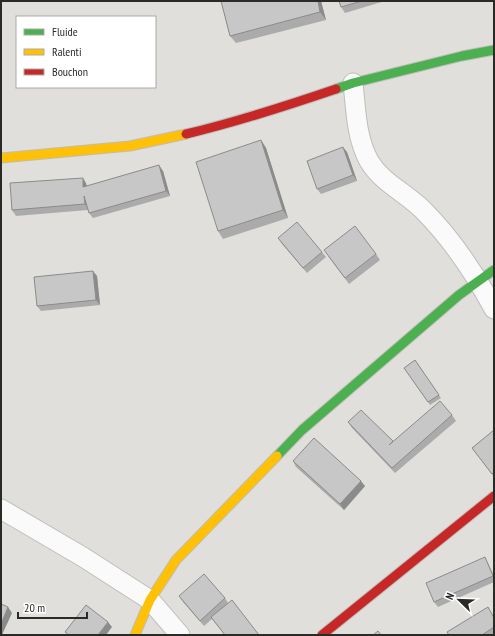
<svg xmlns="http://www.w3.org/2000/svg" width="495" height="636" font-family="'PT Sans Narrow',sans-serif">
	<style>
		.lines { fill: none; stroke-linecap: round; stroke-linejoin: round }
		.street-casing { stroke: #bdbdb9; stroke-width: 21 }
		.fast-casing { stroke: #bdbdb9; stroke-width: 11 }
		.slow-casing { stroke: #bdbdb9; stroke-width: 11 }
		.jam-casing { stroke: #bdbdb9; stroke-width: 11 }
		.street { stroke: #fafafa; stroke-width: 19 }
		.fast { stroke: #4caf50; stroke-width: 9 }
		.slow { stroke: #ffc107; stroke-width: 9 }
		.jam { stroke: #c62828; stroke-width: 9 }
		.wall { fill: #acabab }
		.shaded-wall { fill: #8c8b8b }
		.building { fill: #c8c7c7; stroke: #8c8b8b }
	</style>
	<rect width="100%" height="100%" fill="#e0dfdb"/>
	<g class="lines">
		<defs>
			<path id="street" d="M353 83C356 110 356 137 369 161 382 183 405 192 423 210 453 240 474 272 494 309
				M1 509 83 557 150 600 180 635"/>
			<path id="fast" d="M336 89 353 83 462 56 494 50
				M277 456 302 430 459 295 494 270"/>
			<path id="slow" d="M1 158 130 146 186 134
				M135 635 150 600 176 560 277 456"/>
			<path id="jam" d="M186 134C237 122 286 106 336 89
				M322 635 494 496"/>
		</defs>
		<use href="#street" class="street-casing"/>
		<use href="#fast" class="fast-casing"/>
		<use href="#slow" class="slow-casing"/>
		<use href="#jam" class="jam-casing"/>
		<use href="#street" class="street"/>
		<use href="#fast" class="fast"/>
		<use href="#slow" class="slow"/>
		<use href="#jam" class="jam"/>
	</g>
	<path class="wall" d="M221 1H321L326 20 236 43 230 36Z
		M339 1H385L345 13 341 7Z
		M261 140 266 148 288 218 223 239 218 231Z
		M347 152 357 181 321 194 317 189Z
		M163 171 170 196 93 218 89 213 88 210 16 216 12 210 86 183 87 186Z
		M278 238 322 252 326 257 307 273 282 244Z
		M376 254 380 260 349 284 328 256Z
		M97 276 100 305 41 311 37 306Z
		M415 360 441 398 430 405 404 368Z
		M452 415 456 421 395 473 352 428 348 422 393 442Z
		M494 430V477L472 448Z
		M293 461 365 486 344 510 296 467Z
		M485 557 494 575V582L438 607 434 602Z
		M179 596 225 598 228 603 259 635H225L212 619 204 626 183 602Z
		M488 607 494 617V635H449Z"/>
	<path class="shaded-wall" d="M318 1H321L326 20 320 12Z
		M261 140 266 148 288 218 283 210Z
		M343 147 347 152 357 181 353 175Z
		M159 165 163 171 170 196 166 191Z
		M83 178 86 183 87 192 83 187Z
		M84 196 89 210 85 204Z
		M93 271 97 276 100 305 96 300Z
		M361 481 365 486 344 510 340 504Z
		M8 607 12 613 2 635H1V624Z
		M108 622 112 627 106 635H98Z"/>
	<path class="building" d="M221 1H318L320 12 230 36Z
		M339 1H362L341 7Z
		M261 140 283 210 218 231 196 162Z
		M343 147 353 175 317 189 307 161Z
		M159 165 166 191 89 213 84 196 85 204 12 210 10 183 83 178V187Z
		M297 222 322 252 303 268 278 238Z
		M355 226 376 254 345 278 324 250Z
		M93 271 96 300 37 306 34 277Z
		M415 360 439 395 428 402 404 368Z
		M440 401 452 415 392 468 348 422 361 410 393 441 389 445Z
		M494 430V472L492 474 472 448Z
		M314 438 361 481 340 504 293 461Z
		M485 557 493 576 434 602 426 583Z
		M204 574 225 598 200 621 179 596Z
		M232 600 259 635H225L211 617Z
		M1 604 8 607 1 624Z
		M86 605 108 622 98 635H69L65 632Z
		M488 607 494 618V627L482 635H449L447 632Z
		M378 631 381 635H373Z"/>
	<rect width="495" height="636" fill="none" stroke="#2a2a27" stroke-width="4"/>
	<rect x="16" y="16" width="140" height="72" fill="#ffffff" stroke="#aaaaa9"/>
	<rect x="24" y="29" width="20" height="6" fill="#4caf50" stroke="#aaaaa9"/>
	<text x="52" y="36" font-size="12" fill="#2a2a27">Fluide</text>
	<rect x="24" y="49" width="20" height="6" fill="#ffc107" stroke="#aaaaa9"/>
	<text x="52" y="56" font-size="12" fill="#2a2a27">Ralenti</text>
	<rect x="24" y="69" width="20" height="6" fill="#c62828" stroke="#aaaaa9"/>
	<text x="52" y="76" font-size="12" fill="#2a2a27">Bouchon</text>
	<g transform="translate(459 600) rotate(293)" stroke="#ffffff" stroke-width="3" paint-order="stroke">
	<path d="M0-3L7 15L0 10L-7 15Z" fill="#2a2a27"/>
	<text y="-6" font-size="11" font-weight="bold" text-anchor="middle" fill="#2a2a27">N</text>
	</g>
	<path d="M18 612v6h69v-6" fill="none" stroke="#2a2a27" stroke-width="2"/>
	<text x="24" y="612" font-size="12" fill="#2a2a27" stroke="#ffffff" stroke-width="3" paint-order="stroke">20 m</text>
</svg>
